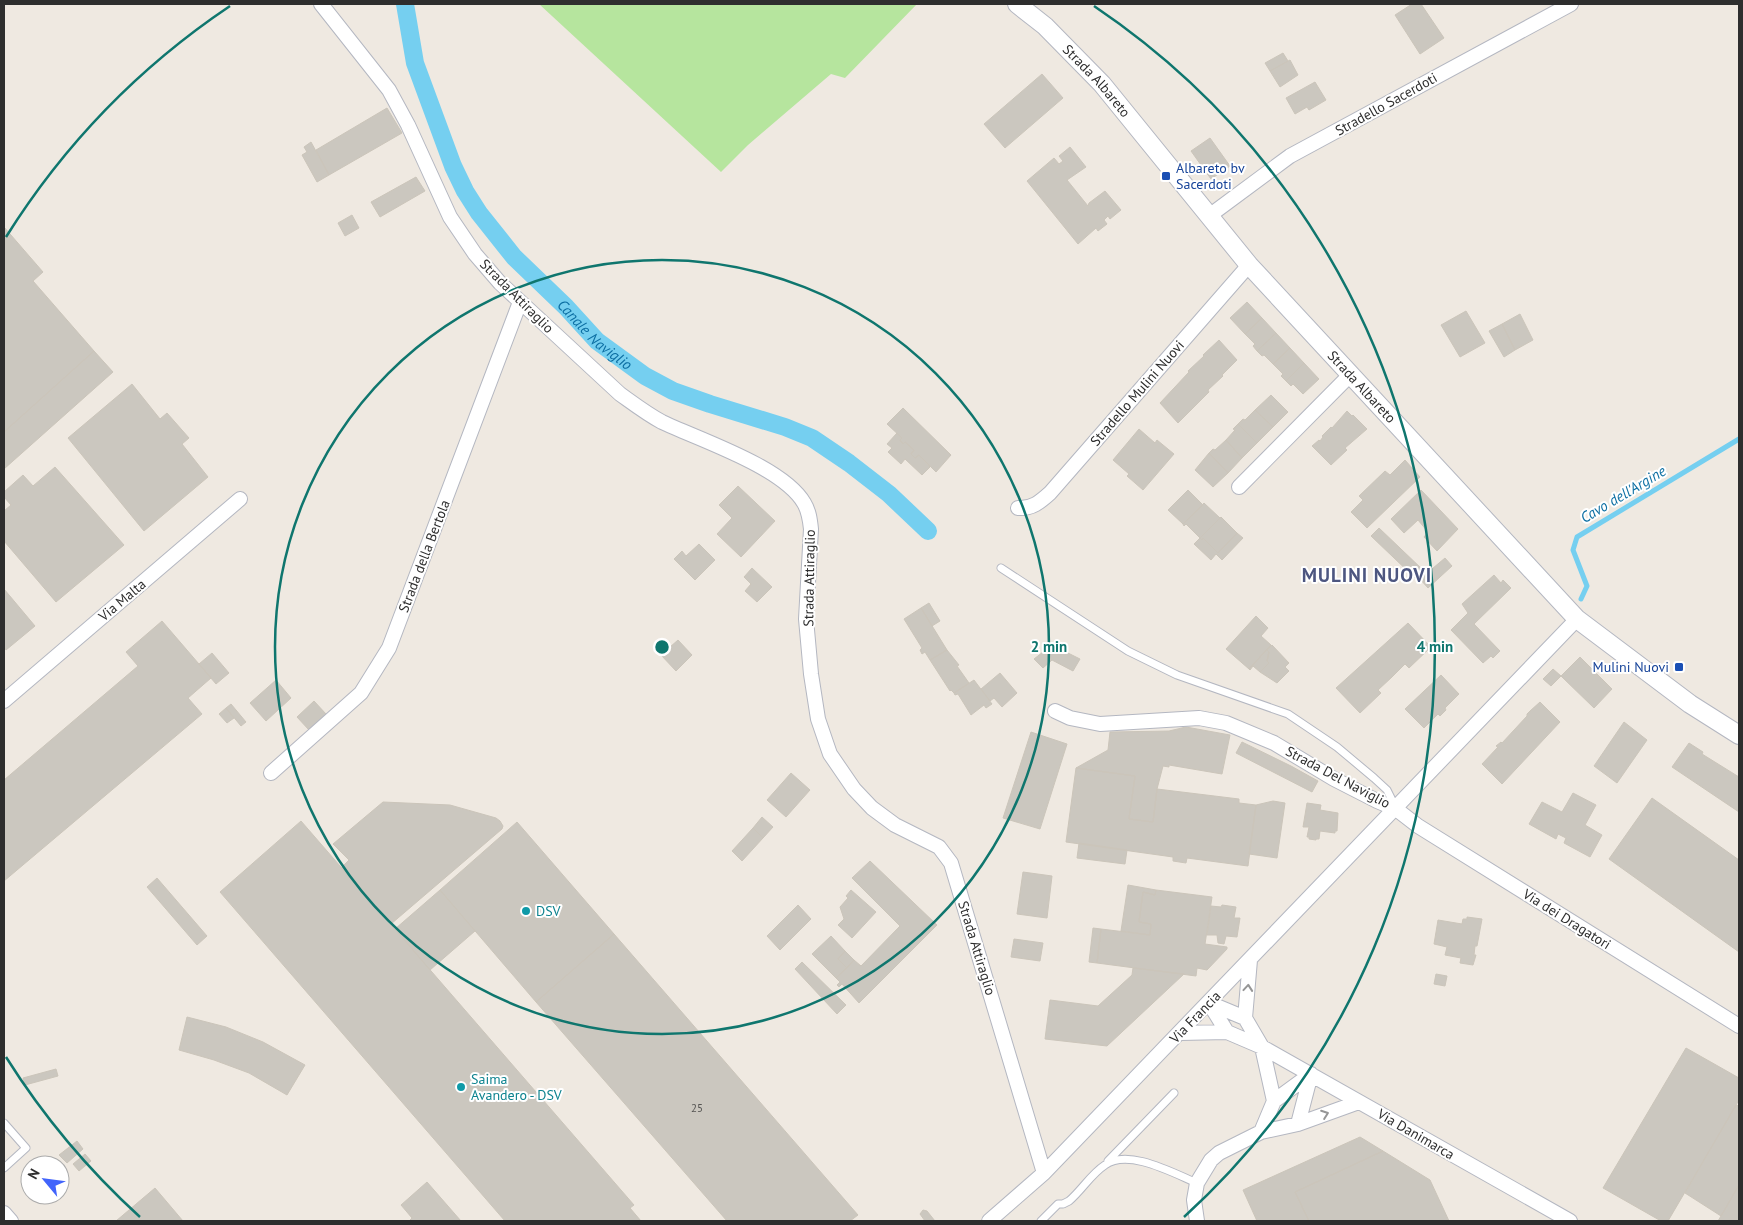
<svg xmlns="http://www.w3.org/2000/svg" width="1743" height="1225" font-family="'PT Sans',sans-serif">
	<style>
		.green { fill: #b6e59e }
		.lines { fill: none; stroke-linecap: round; stroke-linejoin: round }
		.stream { stroke: #75cff0; stroke-width: 5 }
		.canal { stroke: #75cff0; stroke-width: 18 }
		.building { fill: #cbc7bf; stroke: #cbc5ba }
		.service-casing { stroke: #b4b7c1; stroke-width: 9 }
		.minor-casing { stroke: #b4b7c1; stroke-width: 16 }
		.tertiary-casing { stroke: #b4b7c1; stroke-width: 20 }
		.service { stroke: #fff; stroke-width: 7 }
		.minor { stroke: #fff; stroke-width: 14 }
		.tertiary { stroke: #fff; stroke-width: 18 }
		.oneway { stroke: #969696 }
		.ring { fill: none; stroke: #0f766e; stroke-width: 2.5 }
		.transit-dot { fill: #1a4fb4; stroke: #fff; stroke-width: 2 }
		.culture-dot { fill: #0f9aa8; stroke: #fff; stroke-width: 2 }
		.labels { text-anchor: middle; dominant-baseline: central; stroke-width: 4; stroke-linejoin: round; paint-order: stroke }
		.number-label { font-size: 11px; fill: #555452 }
		.street-label { font-size: 14px; fill: #2e2e2e; stroke: #fff }
		.transit-label { font-size: 14px; fill: #164399; stroke: #fff; text-anchor: start }
		.culture-label { font-size: 14px; fill: #0d838f; stroke: #fff; text-anchor: start }
		.water-label { font-size: 15px; font-style: italic; fill: #0d6fa3; stroke: #fff }
		.district-label { font-size: 19px; font-weight: bold; letter-spacing: 1px; fill: #4d5680; stroke: #fff }
		.centre { fill: #0f766e; stroke: #fff; stroke-width: 2.5 }
		.ring-label { font-size: 15px; text-anchor: middle; font-weight: bold; fill: #0f766e; stroke: #fff; stroke-width: 4; stroke-linejoin: round; paint-order: stroke }
	</style>
	<rect width="100%" height="100%" fill="#efe9e1"/>
	<path class="green" d="M539 4H917L845 78 831 74 748 145 721 172Z"/>
	<g class="lines">
		<path class="stream" d="M1581 599 1587 586 1573 550 1577 537 1739 439"/>
		<path class="canal" id="s1" d="M405 4 415 63 453 166 465 191 479 213 514 257 566 307 597 341 645 376 673 391 710 404 785 427 812 438 849 463 889 494 928 531"/>
	</g>
	<path class="building" d="M1412 4H1421L1444 38 1420 54 1395 15Z
		M1283 53 1288 61 1270 71 1265 63Z
		M1290 60 1298 75 1280 87 1270 71Z
		M1042 74 1063 98 1005 148 984 124Z
		M1315 82 1326 100 1309 110 1307 107 1295 114 1286 98Z
		M387 108 402 133 329 175 316 150Z
		M1210 138 1230 166 1211 179 1191 151Z
		M311 142 329 175 317 182 302 155 307 152 304 147Z
		M1070 147 1086 167 1067 180 1088 206 1089 203 1105 191 1121 210 1110 219 1108 216 1104 220 1107 224 1098 231 1096 228 1078 244 1027 181 1054 158 1059 164 1063 161 1059 156Z
		M416 177 425 191 380 217 371 202Z
		M352 215 359 228 345 236 338 223Z
		M4 227 43 272 33 281 94 351 4 432Z
		M1247 302 1262 318 1245 334 1230 318Z
		M1466 311 1485 343 1460 357 1441 325Z
		M1520 314 1533 340 1515 350 1502 324Z
		M1262 318 1276 333 1257 351 1253 346 1255 344 1245 334Z
		M1502 324 1515 350 1504 357 1489 331Z
		M1276 333 1290 348 1273 364 1264 355 1262 356 1257 351Z
		M1219 340 1237 360 1222 375 1223 376 1208 390 1209 392 1178 423 1160 403 1189 372 1188 371 1204 356 1203 355Z
		M1290 348 1304 363 1286 381 1281 376 1283 374 1273 364Z
		M94 351 113 372 4 469V432Z
		M1304 363 1319 379 1303 394 1293 384 1291 386 1286 381Z
		M132 384 160 419 167 413 189 438 182 444 208 477 144 531 68 438Z
		M1271 395 1288 412 1273 427 1255 410Z
		M903 408 951 455 936 472 919 455 915 458 911 454 914 450 905 442 903 444 900 440 902 438 887 424Z
		M1255 410 1273 427 1257 443 1238 424 1243 419 1245 420Z
		M1347 411 1352 416 1353 415 1367 429 1345 448 1347 450 1331 465 1312 446 1319 440 1320 441 1323 437 1322 436 1331 427 1332 428Z
		M1238 424 1257 443 1242 458 1226 440 1235 430 1233 429Z
		M1139 429 1155 443 1157 440 1174 454 1143 490 1127 476 1129 474 1113 460Z
		M897 433 902 438 900 440 903 444 905 442 914 450 911 454 915 458 919 455 930 467 922 475 905 459 901 464 888 452 892 448 887 444Z
		M1226 440 1242 458 1228 473 1209 453 1213 449 1215 450Z
		M1209 453 1228 473 1213 487 1195 470Z
		M1405 460 1420 477 1367 528 1351 512 1363 500 1359 496 1385 471 1390 475Z
		M55 467 124 545 56 602 4 541V511L11 505 4 497V492L23 475 33 486Z
		M738 486 775 521 741 557 717 534 732 518 719 505Z
		M1188 490 1203 505 1183 524 1168 510Z
		M1421 490 1458 529 1437 551 1424 537 1428 532 1418 520 1404 533 1391 519Z
		M1204 503 1220 518 1200 538 1186 524 1184 526 1183 524Z
		M1221 517 1237 533 1218 553 1203 538 1202 540 1200 538Z
		M1379 528 1423 570 1415 578 1371 536Z
		M1237 533 1243 538 1222 560 1216 554 1211 560 1194 544 1200 538 1202 540 1203 538 1218 553Z
		M699 544 715 560 695 580 674 559 682 551 686 556Z
		M1445 558 1452 566 1428 588 1420 579Z
		M752 568 772 587 757 602 745 591 751 584 744 577Z
		M1494 575 1501 583 1503 580 1511 588 1474 624 1500 651 1493 658 1491 656 1483 663 1451 630 1468 613 1462 604Z
		M4 589 35 626 6 650 4 647Z
		M929 603 940 621 932 626 921 608Z
		M921 608 947 650 930 660 925 652 922 654 920 650 922 648 904 619Z
		M1256 616 1268 628 1261 636 1271 645 1249 669 1226 649Z
		M162 621 211 678 188 698 202 714 4 881V780L138 666 126 652Z
		M1408 623 1431 647 1409 668 1405 664 1392 677 1378 690 1381 693 1360 713 1336 688Z
		M678 640 692 655 676 671 661 655Z
		M1052 645 1080 659 1073 671 1052 660 1043 668 1034 659Z
		M1271 645 1267 650 1269 652 1267 661 1269 663 1260 672 1253 666 1250 670 1249 669Z
		M1272 645 1289 663 1285 667 1289 671 1277 683 1260 672 1269 663 1267 661 1269 652 1267 650Z
		M947 650 959 665 957 666 969 683 954 693 951 690 950 691 930 660Z
		M212 653 229 673 216 684 199 664Z
		M1580 657 1612 689 1594 708 1561 676Z
		M1553 669 1561 676 1551 686 1543 679Z
		M1000 673 1017 693 1002 707 994 698 990 701 981 689Z
		M1441 675 1459 694 1445 708 1446 710 1440 716 1438 714 1424 728 1405 709Z
		M276 680 291 698 266 721 250 703Z
		M974 680 992 704 986 708 984 705 971 715 958 694 955 695 954 693Z
		M314 701 326 714 309 730 297 717Z
		M1540 702 1560 722 1502 784 1482 764 1498 747 1496 746 1501 742 1502 743 1527 716V714L1530 711Z
		M231 704 246 722 241 726 226 708Z
		M226 708 234 718 227 723 219 714Z
		M1624 722 1647 740 1617 783 1594 766Z
		M1186 727 1230 735 1222 774 1169 765V767L1163 766 1157 789 1153 822 1129 819 1135 776 1076 768 1108 750 1110 732 1169 731Z
		M1031 732 1067 744 1040 829 1003 818Z
		M1242 742 1291 766 1318 781 1312 792 1236 753Z
		M1689 743 1703 752 1702 754 1739 777V812L1672 767Z
		M1076 768 1135 776 1129 819 1153 822 1157 789 1239 799V803L1256 805 1248 866 1187 858 1186 863 1173 861V857L1066 842Z
		M791 773 810 790 786 817 767 800Z
		M1573 793 1596 805 1585 825 1602 835 1590 857 1564 843 1566 838 1558 834 1556 839 1529 824 1542 802 1562 812Z
		M1652 798 1739 860V952L1609 859Z
		M1273 801 1285 803 1277 858 1249 854 1256 805Z
		M383 802 450 805 496 818 500 821 503 826 502 829 391 924 341 868 349 860 333 844Z
		M1307 803 1321 805 1320 810 1338 813 1337 831H1335V833L1320 831 1319 839H1316V840L1309 839V837H1307L1309 827H1303Z
		M762 817 773 827 763 838 753 828Z
		M301 821 634 1205 630 1208 641 1221H505L220 892Z
		M517 822 614 934 536 1002 440 890Z
		M753 828 763 838 742 861 732 851Z
		M1079 843 1127 850 1125 864 1077 858Z
		M870 861 937 925 859 1003 842 984 839 987 837 985 840 982 836 978 854 960 861 966 900 926 852 878Z
		M1023 872 1052 876 1047 918 1017 914Z
		M157 878 207 936 197 945 147 887Z
		M1128 885 1156 890 1155 895 1143 892 1139 922 1151 924 1150 935 1121 931Z
		M440 890 475 931 430 970 395 929Z
		M851 890 876 912 852 938 838 925 844 919 840 907 848 898 846 896Z
		M1156 890 1212 897 1205 944 1227 947V949L1207 970 1197 968 1196 976 1097 963 1101 929 1150 935 1151 924 1139 922 1143 892 1155 895Z
		M798 905 811 919 780 950 767 936Z
		M1222 905 1236 907 1234 918H1240L1237 937 1226 936 1224 944 1218 943 1217 935H1207L1211 906 1221 907Z
		M1467 917 1482 919 1477 946H1475L1474 955H1476L1473 965 1460 963 1461 958 1445 955 1447 947 1434 944 1438 920 1462 924 1463 919H1467Z
		M1093 928 1101 929 1097 963 1089 962Z
		M614 934 858 1215 850 1221H727L536 1002Z
		M831 936 845 951 838 959 847 968 836 978 812 954Z
		M1014 939 1043 943 1040 961 1011 957Z
		M845 951 854 960 847 968 838 959Z
		M802 962 846 1005 837 1014 795 969Z
		M1133 968 1184 974 1107 1046 1045 1039 1050 1000 1098 1006 1132 975Z
		M1436 974 1447 976 1445 986 1434 984Z
		M187 1017 226 1027 263 1042 305 1065 287 1095 249 1073 214 1060 179 1050Z
		M1686 1048 1739 1078V1100L1668 1221H1661L1603 1188Z
		M56 1069 58 1076 25 1085 23 1078Z
		M1736 1105 1739 1106V1185L1721 1216 1685 1193Z
		M1360 1137 1383 1151 1295 1192 1309 1221H1257L1243 1190Z
		M77 1141 83 1149 67 1163 59 1155Z
		M1383 1151 1430 1180 1449 1221H1309L1295 1192Z
		M85 1154 91 1161 79 1171 73 1164Z
		M427 1182 461 1221H409L412 1218 401 1205Z
		M1739 1185V1221H1718L1721 1216Z
		M155 1188 183 1221H116Z
		M923 1210 927 1211 935 1221H925L920 1214Z"/>
	<g class="lines">
		<defs>
			<path id="service" d="M1001 568 1128 651 1177 675 1288 714 1337 747 1374 778 1387 790 1396 808
				M4 1123 26 1148 4 1168
				M1108 1161 1174 1093
				M1041 1221 1058 1204H1063L1069 1201C1082 1190 1091 1174 1105 1165 1128 1148 1173 1173 1197 1183"/>
			<path id="minor" d="M321 4 389 90 408 125 450 217 475 254 500 283 620 394C634 404 647 414 662 422 700 440 783 467 804 503 809 511 810 520 811 529L806 619 811 674 818 719 830 754 854 789 872 808 895 825 939 847 951 863 1044 1173
				M1209 216 1290 156 1571 4
				M1239 487 1350 375
				M1018 508C1032 509 1040 502 1050 493L1249 265
				M4 701 240 499
				M1055 711 1070 718 1100 724 1199 718 1226 723 1274 743 1334 779 1377 801 1396 809 1418 826 1739 1026
				M271 773 361 693 389 648 520 302
				M1250 960 1245 1018 1262 1047 1274 1101 1261 1132
				M1209 1003 1245 1018
				M1209 1003 1227 1032
				M1180 1033 1227 1032 1262 1047 1570 1221
				M1274 1101 1311 1074
				M1298 1124 1311 1074
				M4 1213 11 1221
				M989 1221 1044 1173 1577 619
				M1197 1221 1194 1200 1197 1183 1211 1160 1219 1153 1261 1132 1298 1124 1359 1102"/>
			<g id="tertiary">
				<path id="s2" d="M1017 4 1045 26 1102 84 1249 265 1577 619 1690 704 1739 735"/>
			</g>
		</defs>
		<use href="#service" class="service-casing"/>
		<use href="#minor" class="minor-casing"/>
		<use href="#tertiary" class="tertiary-casing"/>
		<use href="#service" class="service"/>
		<use href="#minor" class="minor"/>
		<use href="#tertiary" class="tertiary"/>
	</g>
	<defs><path id="oneway-chevron" d="M-2-3.5L2.5 0L-2 3.5" fill="none" stroke-width="1.6" stroke-linecap="round" stroke-linejoin="round" transform="scale(1.25)"/></defs>
	<g class="oneway">
		<use href="#oneway-chevron" transform="translate(1248 988) rotate(-85)"/>
		<use href="#oneway-chevron" transform="translate(1325 1114) rotate(-20)"/>
	</g>
	<g class="ring">
		<circle cx="662" cy="647" r="387"/>
		<path d="M140 1217A773 773 0 0 1 6 1057M6 237A773 773 0 0 1 230 6M1094 6A773 773 0 0 1 1184 1217"/>
	</g>
	<g class="transit-dot">
		<rect x="1161" y="171" width="10" height="10" rx="2.5"/>
		<rect x="1674" y="662" width="10" height="10" rx="2.5"/>
	</g>
	<g class="culture-dot">
		<circle cx="526" cy="911" r="5"/>
		<circle cx="461" cy="1087" r="5"/>
	</g>
	<g class="labels">
		<g class="number-label">
			<text x="697" y="1108">25</text>
		</g>
		<g class="street-label">
			<text stroke="none"><textPath href="#s2" startOffset="111">Strada Albareto</textPath></text>
			<text transform="translate(1386 104) rotate(-29)">Stradello Sacerdoti</text>
			<text transform="translate(517 296) rotate(45)">Strada Attiraglio</text>
			<text stroke="none"><textPath href="#s2" startOffset="516">Strada Albareto</textPath></text>
			<text transform="translate(1137 393) rotate(-49)">Stradello Mulini Nuovi</text>
			<text transform="translate(424 556) rotate(-69)">Strada della Bertola</text>
			<text transform="translate(809 578) rotate(-89)">Strada Attiraglio</text>
			<text transform="translate(122 600) rotate(-40)">Via Malta</text>
			<text transform="translate(1338 777) rotate(28)">Strada Del Naviglio</text>
			<text transform="translate(1567 919) rotate(32)">Via dei Dragatori</text>
			<text transform="translate(977 948) rotate(73)">Strada Attiraglio</text>
			<text transform="translate(1195 1017) rotate(-46)">Via Francia</text>
			<text transform="translate(1416 1134) rotate(30)">Via Danimarca</text>
		</g>
		<g class="transit-label">
			<text x="1176" y="168">Albareto bv<tspan x="1176" dy="16">Sacerdoti</tspan></text>
			<text x="1669" y="667" text-anchor="end">Mulini Nuovi</text>
		</g>
		<g class="culture-label">
			<text x="536" y="911">DSV</text>
			<text x="471" y="1079">Saima<tspan x="471" dy="16">Avandero - DSV</tspan></text>
		</g>
		<g class="water-label">
			<text stroke="none"><textPath href="#s1" startOffset="392">Canale Naviglio</textPath></text>
			<text transform="translate(1623 494) rotate(-31)">Cavo dell'Argine</text>
		</g>
		<g class="district-label">
			<text x="1367" y="575">MULINI NUOVI</text>
		</g>
	</g>
	<circle cx="662" cy="647" r="8" class="centre"/>
	<g class="ring-label">
		<text x="1049" y="652">2 min</text>
		<text x="1435" y="652">4 min</text>
	</g>
	<rect width="1743" height="1225" fill="none" stroke="#2e2e2e" stroke-width="10"/>
	<g transform="translate(45 1180) rotate(299)"><circle r="24" fill="#ffffff" stroke="#ababab"/>
	<path d="M0-4L9 19L0 12L-9 19Z" fill="#4264fb"/>
	<text y="-8" font-size="14" font-weight="bold" text-anchor="middle" fill="#2e2e2e">N</text>
	</g>
</svg>
